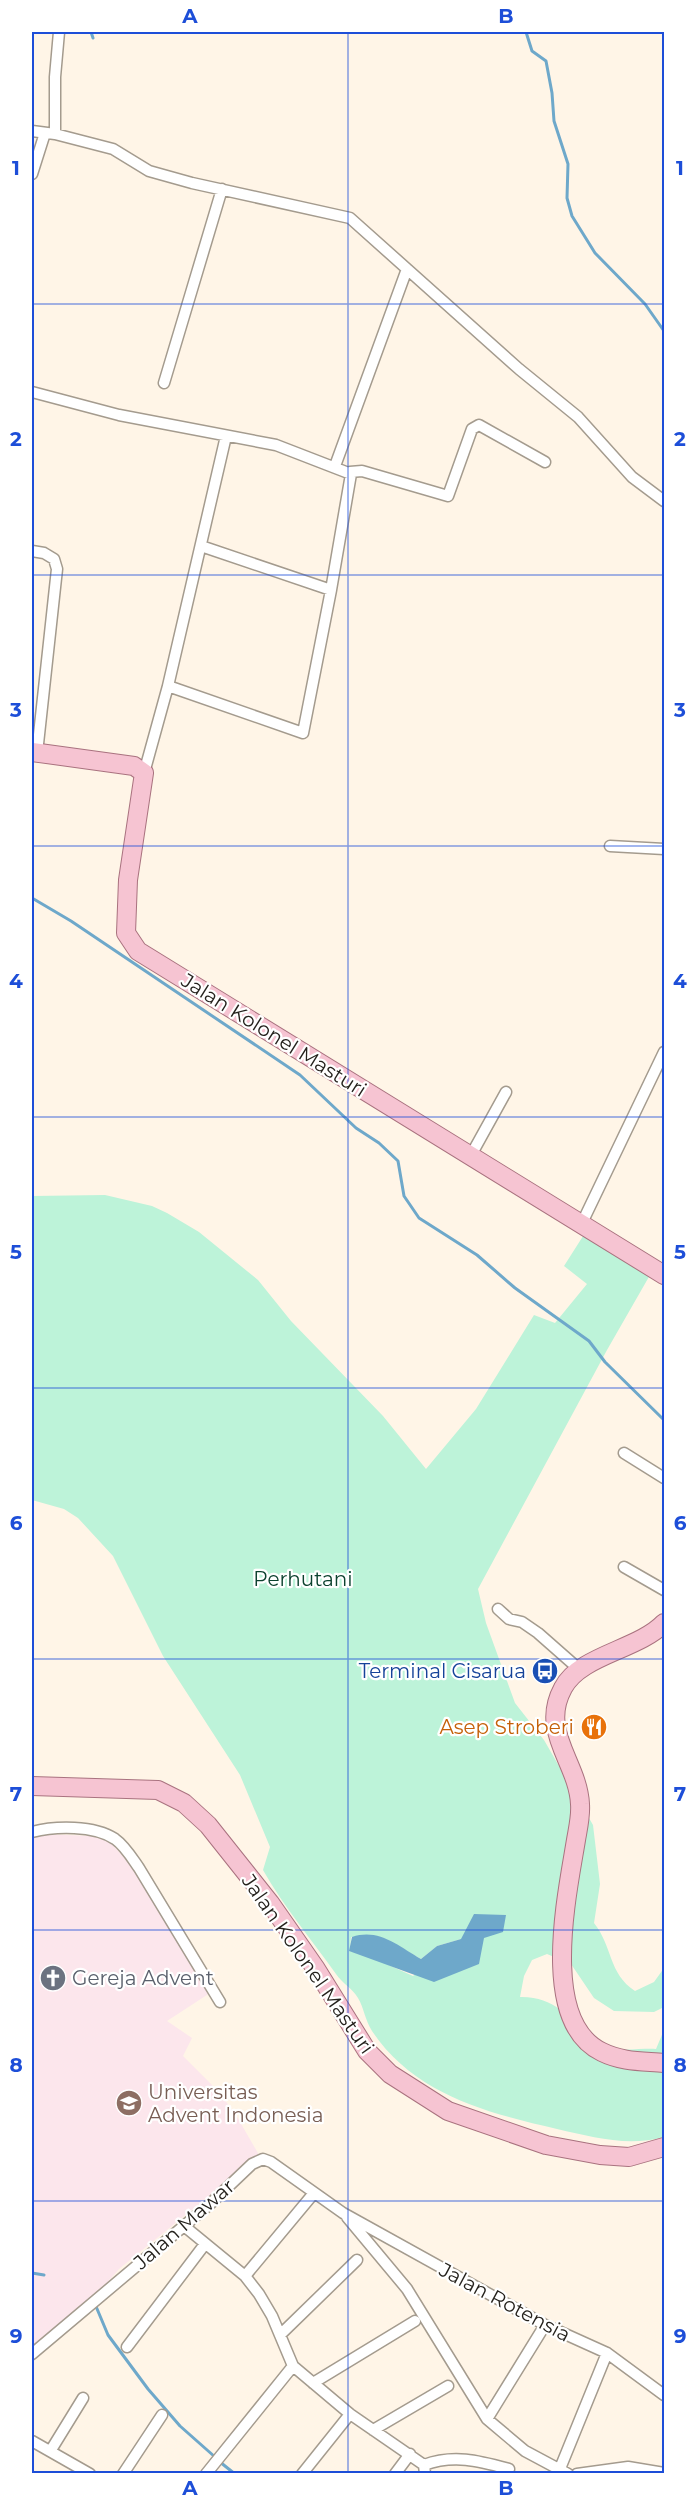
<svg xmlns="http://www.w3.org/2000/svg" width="696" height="2505" font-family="Montserrat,sans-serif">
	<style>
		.education { fill: #fce6ec }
		.green { fill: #bdf3d9; fill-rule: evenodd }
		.water { fill: #6ea8ca }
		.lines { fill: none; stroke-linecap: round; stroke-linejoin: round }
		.stream { stroke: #6ea8ca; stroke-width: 3 }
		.street-casing { stroke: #a49b8e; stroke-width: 13 }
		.primary-casing { stroke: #a9727f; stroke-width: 20 }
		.street { stroke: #fff; stroke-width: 10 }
		.primary { stroke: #f6c4d2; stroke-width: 18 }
		.grid { fill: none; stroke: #1d4ed8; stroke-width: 1.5; stroke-opacity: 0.55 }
		.labels { text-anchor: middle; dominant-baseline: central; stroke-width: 4.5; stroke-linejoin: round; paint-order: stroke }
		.street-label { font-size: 20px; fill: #25221d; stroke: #fff }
		.park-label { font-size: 20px; fill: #0c422f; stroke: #fff }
		.transit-label { font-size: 20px; fill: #164399; stroke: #fff; text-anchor: end }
		.food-label { font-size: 20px; fill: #c56008; stroke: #fff; text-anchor: end }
		.worship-label { font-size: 20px; fill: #5b616d; stroke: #fff; text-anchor: start }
		.education-label { font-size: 20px; fill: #785e54; stroke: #fff; text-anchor: start }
		.neatline { fill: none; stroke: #1d4ed8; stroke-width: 2 }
		.grid-label { font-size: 20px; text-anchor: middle; font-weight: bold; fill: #1d4ed8 }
	</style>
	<rect width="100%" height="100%" fill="#fff5e7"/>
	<path class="education" d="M42 1834 91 1836 109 1841 132 1866 210 1993 167 2021 192 2038 183 2056 218 2091 236 2115 259 2155 119 2269 93 2299 32 2350V1836Z"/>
	<path class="green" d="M105 1195 152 1206 167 1213 199 1232 258 1280 291 1321 383 1416 426 1469 476 1409 534 1315 555 1323 587 1284 564 1266 585 1233 650 1275 607 1350 478 1589 486 1623 515 1703 544 1740 593 1825 600 1884 594 1923C613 1947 608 1973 635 1991L654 1982 664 1968V2007L654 2012 614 2011 594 1998 571 1964 547 1954 532 1960 524 1976 520 1997C564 1996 572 2030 608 2047 620 2052 642 2048 656 2049L664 2030V2137C627 2147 593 2137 557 2129 487 2113 414 2094 372 2031 365 2020 364 2008 358 1998 353 1989 342 1983 336 1974 311 1939 284 1907 263 1870L270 1847 240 1775 163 1656 113 1556 78 1518 64 1509 32 1500V1196ZM351 1937 386 1939 421 1959 437 1946 461 1939 413 1976 371 1957 350 1951Z"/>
	<path class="water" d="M474 1914 506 1915 503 1932 484 1938 479 1964 434 1982 349 1951 352 1937C379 1928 398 1946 421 1959L437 1946 461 1939Z"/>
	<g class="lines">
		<path class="stream" d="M91 32 93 38
			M526 32 532 51 546 61 552 93 554 121 568 164 567 198 572 216 595 253 645 304 664 331
			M32 898 71 921 300 1075 356 1128 379 1143 398 1161 404 1196 419 1218 477 1255 515 1288 589 1341 605 1362 664 1420
			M32 2273 44 2275
			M95 2304 108 2335 148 2389 180 2426 215 2457
			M220 2462 235 2474"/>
		<defs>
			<path id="street" d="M32 131 55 134 113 149 149 171 192 183 350 218 519 369 578 417 632 477 664 501
				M55 134V77L59 32
				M32 174 45 133
				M164 383C183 318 203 254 222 189
				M32 392 119 415 276 445 351 474 331 590 201 546
				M335 466 407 269
				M350 472 362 471 448 496 472 429 479 425 545 462
				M32 551 44 553 54 559 57 569 37 753
				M168 686 303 733 331 590
				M144 773 168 686 226 436
				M610 846 664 849
				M470 1157 506 1092
				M581 1225 664 1052
				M624 1453 664 1478
				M624 1567 664 1590
				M498 1609 509 1619 522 1622 538 1633 580 1670
				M32 1832C55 1826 94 1825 115 1839 125 1846 132 1858 139 1868L220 2002
				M347 2217 407 2289 487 2419 525 2451 568 2474
				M184 2226 245 2276 259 2294 272 2316 293 2366 350 2414 424 2465 425 2474
				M245 2276 314 2193
				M281 2334 357 2260
				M127 2347 205 2244
				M32 2354 210 2204 252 2164 263 2159 271 2162 343 2213 545 2325 607 2353 664 2395
				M313 2383 415 2321
				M487 2419 545 2325
				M373 2430 448 2386
				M32 2441 90 2474
				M51 2450 83 2398
				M424 2465C454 2454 479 2461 509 2469
				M559 2471 607 2353
				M123 2474 162 2415
				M206 2474 293 2366
				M302 2474 350 2414
				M395 2474 410 2454
				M577 2474 628 2467 664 2473"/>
			<path id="primary" d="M32 752 134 766 144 773 128 880 126 933 138 951 664 1275
				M664 1623C638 1650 580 1655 563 1688 539 1732 578 1762 580 1804 581 1816 578 1828 576 1840 567 1895 539 2022 602 2052 622 2062 643 2061 664 2063
				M32 1786 158 1790 184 1803 208 1825 270 1903 316 1969 367 2051 390 2074 448 2111 546 2145 600 2155 629 2157 664 2147"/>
		</defs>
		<use href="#street" class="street-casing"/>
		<use href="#primary" class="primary-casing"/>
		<use href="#street" class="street"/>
		<use href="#primary" class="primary"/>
	</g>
	<path class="grid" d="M348 32V2474M32 304H664M32 575H664M32 846H664M32 1117H664M32 1388H664M32 1659H664M32 1930H664M32 2201H664"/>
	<defs>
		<symbol id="bus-disc" viewBox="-11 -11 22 22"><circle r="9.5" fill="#1a4fb4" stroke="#fff"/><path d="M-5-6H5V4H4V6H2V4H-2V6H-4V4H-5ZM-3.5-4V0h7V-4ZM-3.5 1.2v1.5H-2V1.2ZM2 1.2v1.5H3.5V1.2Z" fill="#fff"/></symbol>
		<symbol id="restaurant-disc" viewBox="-11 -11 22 22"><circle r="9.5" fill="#e8710a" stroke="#fff"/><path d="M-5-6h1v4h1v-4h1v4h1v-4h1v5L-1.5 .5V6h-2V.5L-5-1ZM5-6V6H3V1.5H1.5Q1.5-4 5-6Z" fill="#fff"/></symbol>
		<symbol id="church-disc" viewBox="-11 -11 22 22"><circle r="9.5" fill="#6b7280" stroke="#fff"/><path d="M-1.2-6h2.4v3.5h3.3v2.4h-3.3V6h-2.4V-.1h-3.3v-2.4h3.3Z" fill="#fff"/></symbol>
		<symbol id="university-disc" viewBox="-11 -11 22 22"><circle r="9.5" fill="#8d6e63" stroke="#fff"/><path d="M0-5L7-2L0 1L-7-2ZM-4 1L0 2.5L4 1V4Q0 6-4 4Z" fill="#fff"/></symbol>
	</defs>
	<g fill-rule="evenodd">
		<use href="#bus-disc" x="530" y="1656" width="30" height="30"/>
		<use href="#restaurant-disc" x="579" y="1712" width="30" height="30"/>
		<use href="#church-disc" x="38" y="1963" width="30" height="30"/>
		<use href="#university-disc" x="114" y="2088" width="30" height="30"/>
	</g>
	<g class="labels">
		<g class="street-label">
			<text transform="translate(274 1035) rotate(32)">Jalan Kolonel Masturi</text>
			<text transform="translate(308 1964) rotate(55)">Jalan Kolonel Masturi</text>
			<text transform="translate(184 2224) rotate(-41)">Jalan Mawar</text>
			<text transform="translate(505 2302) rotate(28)">Jalan Rotensia</text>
		</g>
		<g class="park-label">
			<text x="303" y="1579">Perhutani</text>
		</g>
		<g class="transit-label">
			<text x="526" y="1671">Terminal Cisarua</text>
		</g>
		<g class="food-label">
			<text x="574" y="1727">Asep Stroberi</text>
		</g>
		<g class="worship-label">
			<text x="72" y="1978">Gereja Advent</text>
		</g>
		<g class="education-label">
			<text x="148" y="2092">Universitas<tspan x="148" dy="23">Advent Indonesia</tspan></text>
		</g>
	</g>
	<rect width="696" height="2505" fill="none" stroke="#ffffff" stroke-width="66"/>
	<rect x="33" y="33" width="630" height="2439" class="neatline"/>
	<g class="grid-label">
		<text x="190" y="23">A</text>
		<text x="506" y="23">B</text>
		<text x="16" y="175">1</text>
		<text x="680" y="175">1</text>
		<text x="16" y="446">2</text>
		<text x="680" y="446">2</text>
		<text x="16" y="717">3</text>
		<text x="680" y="717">3</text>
		<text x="16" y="988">4</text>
		<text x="680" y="988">4</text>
		<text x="16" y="1259">5</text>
		<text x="680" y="1259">5</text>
		<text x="16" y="1530">6</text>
		<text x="680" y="1530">6</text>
		<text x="16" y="1801">7</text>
		<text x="680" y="1801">7</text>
		<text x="16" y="2072">8</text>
		<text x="680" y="2072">8</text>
		<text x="16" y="2343">9</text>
		<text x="680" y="2343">9</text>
		<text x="190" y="2495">A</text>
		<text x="506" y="2495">B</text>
	</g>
</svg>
